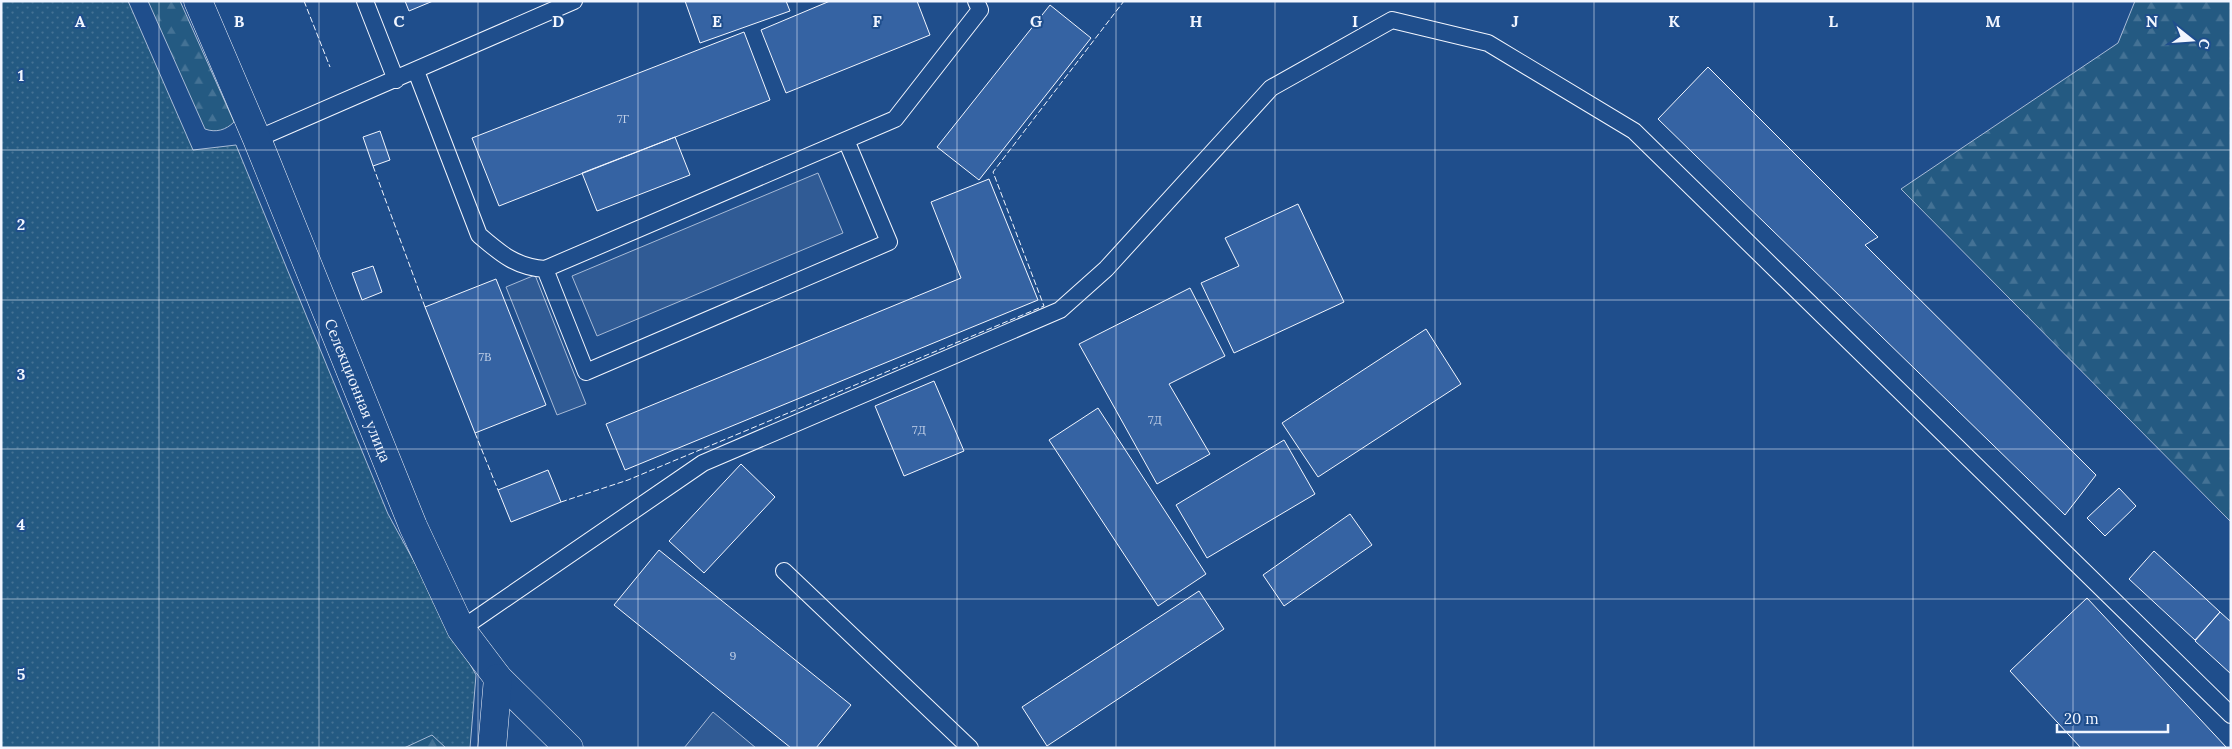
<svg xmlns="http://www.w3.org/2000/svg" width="2232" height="749" font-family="Lora,serif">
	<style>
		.grass { fill: url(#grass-dots); stroke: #a8bbd7 }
		.forest { fill: url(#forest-firs); stroke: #a8bbd7 }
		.parking { fill: #305b95; stroke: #a8bbd7 }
		.building { fill: #3563a3; stroke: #f2f6ff }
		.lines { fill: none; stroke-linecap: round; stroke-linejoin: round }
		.service-casing { stroke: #f2f6ff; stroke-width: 18 }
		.minor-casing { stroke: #f2f6ff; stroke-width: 29 }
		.service { stroke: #1f4e8c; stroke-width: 16 }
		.minor { stroke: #1f4e8c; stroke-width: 28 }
		.fence { stroke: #f2f6ff; stroke-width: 1; stroke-dasharray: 6 2.5; stroke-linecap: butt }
		.grid { fill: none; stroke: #f2f6ff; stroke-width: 1; stroke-opacity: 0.55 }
		.labels { text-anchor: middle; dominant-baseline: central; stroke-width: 4; stroke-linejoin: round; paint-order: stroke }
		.number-label { font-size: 12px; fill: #c3d1e8 }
		.street-label { font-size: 15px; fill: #f2f6ff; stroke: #1f4e8c }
		.grid-label { font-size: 16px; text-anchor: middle; font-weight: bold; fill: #f2f6ff; stroke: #1f4e8c; stroke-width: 4; stroke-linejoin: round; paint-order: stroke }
	</style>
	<defs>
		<pattern id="grass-dots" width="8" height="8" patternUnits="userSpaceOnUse" patternTransform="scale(1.25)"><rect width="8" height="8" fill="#245a82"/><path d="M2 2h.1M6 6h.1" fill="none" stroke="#447295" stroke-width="1.8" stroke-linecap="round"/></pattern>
		<pattern id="forest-firs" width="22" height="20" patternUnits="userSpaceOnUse" patternTransform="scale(1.25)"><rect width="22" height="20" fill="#245a82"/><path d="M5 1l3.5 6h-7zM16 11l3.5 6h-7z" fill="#447295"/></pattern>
	</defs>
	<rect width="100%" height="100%" fill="#1f4e8c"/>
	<path class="grass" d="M1 1H128L193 150 236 145 388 514 476 675 470 748H1Z"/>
	<path class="forest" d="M148 1H180L234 122C226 130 216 133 205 129Z
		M2135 1H2231V522L1901 189 2118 43Z
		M432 735 446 748H404Z"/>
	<path class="parking" d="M818 173 843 233 597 336 572 276Z
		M535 275 586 404 557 415 506 287Z
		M713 712 756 748H684Z"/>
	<path class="building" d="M405 1H433L409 11Z
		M685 1H786L790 11 700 43Z
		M830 1H917L930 35 786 93 761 30Z
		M1050 5 1091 38 979 180 937 147Z
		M744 32 770 100 499 206 472 138Z
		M1708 67 1878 237 1865 245 2096 475 2065 515 1658 119Z
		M380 131 390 160 373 166 363 137Z
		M675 137 690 175 597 211 582 173Z
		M989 179 1038 300 625 470 606 424 961 278 931 202Z
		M1298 204 1344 302 1234 353 1201 283 1239 266 1225 238Z
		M373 266 382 292 362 300 352 273Z
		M496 279 546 405 475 433 425 307Z
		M1190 288 1225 356 1169 384 1210 454 1157 484 1079 344Z
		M1426 329 1461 384 1318 477 1282 423Z
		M934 381 964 451 904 476 875 406Z
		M1098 408 1206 574 1158 606 1049 440Z
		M1284 440 1315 494 1207 558 1176 505Z
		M741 464 775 497 704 573 669 541Z
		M548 470 561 502 511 522 498 490Z
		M2119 488 2136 506 2105 536 2087 518Z
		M1350 514 1372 545 1284 606 1263 575Z
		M659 550 851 705 816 748H791L614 605Z
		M2154 551 2220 612 2195 640 2129 579Z
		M1199 591 1224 629 1047 746 1022 707Z
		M2087 598 2227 748H2081L2010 671Z
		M2220 612 2231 622V674L2195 641Z"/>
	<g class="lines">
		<defs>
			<path id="service" d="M365 1 396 80
				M416 71 479 235C501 254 516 267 545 269L895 119 980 10 976 1
				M257 139 574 1
				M545 269 586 372 889 242 846 140
				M784 571 970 748
				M461 629 703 463 1060 310 1106 269 1271 88 1392 20 1488 43 1634 131 2231 715"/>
			<g id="minor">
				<path id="s1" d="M198 1 257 139 413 526 461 629 498 678 569 748"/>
				<path d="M492 748 498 678"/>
			</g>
		</defs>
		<use href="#service" class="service-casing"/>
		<use href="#minor" class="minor-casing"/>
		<use href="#service" class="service"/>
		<use href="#minor" class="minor"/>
		<path class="fence" d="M304 1 330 67
			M373 166 425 307
			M475 433 498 490
			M561 502 628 480 1044 306 993 172 1124 1"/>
	</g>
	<path class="grid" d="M159 1V748M319 1V748M478 1V748M638 1V748M797 1V748M957 1V748M1116 1V748M1275 1V748M1435 1V748M1594 1V748M1754 1V748M1913 1V748M2073 1V748M1 150H2231M1 300H2231M1 449H2231M1 599H2231"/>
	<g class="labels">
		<g class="number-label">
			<text x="623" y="118">7Г</text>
			<text x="485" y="356">7В</text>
			<text x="1155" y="419">7Д</text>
			<text x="919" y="429">7Д</text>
			<text x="733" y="655">9</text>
		</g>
		<g class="street-label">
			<text stroke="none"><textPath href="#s1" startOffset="421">Селекционная улица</textPath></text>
		</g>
	</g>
	<g class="grid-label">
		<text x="80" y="27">A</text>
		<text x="239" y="27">B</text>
		<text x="399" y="27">C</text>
		<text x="558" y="27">D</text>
		<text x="717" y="27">E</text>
		<text x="877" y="27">F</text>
		<text x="1036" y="27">G</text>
		<text x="1196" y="27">H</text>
		<text x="1355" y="27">I</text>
		<text x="1515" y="27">J</text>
		<text x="1674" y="27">K</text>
		<text x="1833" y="27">L</text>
		<text x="1993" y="27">M</text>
		<text x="2152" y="27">N</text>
		<text x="21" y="81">1</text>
		<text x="21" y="230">2</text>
		<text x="21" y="380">3</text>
		<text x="21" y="530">4</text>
		<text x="21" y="680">5</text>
	</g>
	<rect width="2232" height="749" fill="none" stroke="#f2f6ff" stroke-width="5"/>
	<g transform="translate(2192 40) rotate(107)" stroke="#1f4e8c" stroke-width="4" paint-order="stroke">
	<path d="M0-4L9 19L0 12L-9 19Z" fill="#f2f6ff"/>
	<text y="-8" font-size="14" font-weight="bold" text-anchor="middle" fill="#f2f6ff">С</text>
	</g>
	<path d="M2057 724v8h111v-8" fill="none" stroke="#f2f6ff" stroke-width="2.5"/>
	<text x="2064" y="724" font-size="15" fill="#f2f6ff" stroke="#1f4e8c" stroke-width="4" paint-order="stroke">20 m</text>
</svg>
